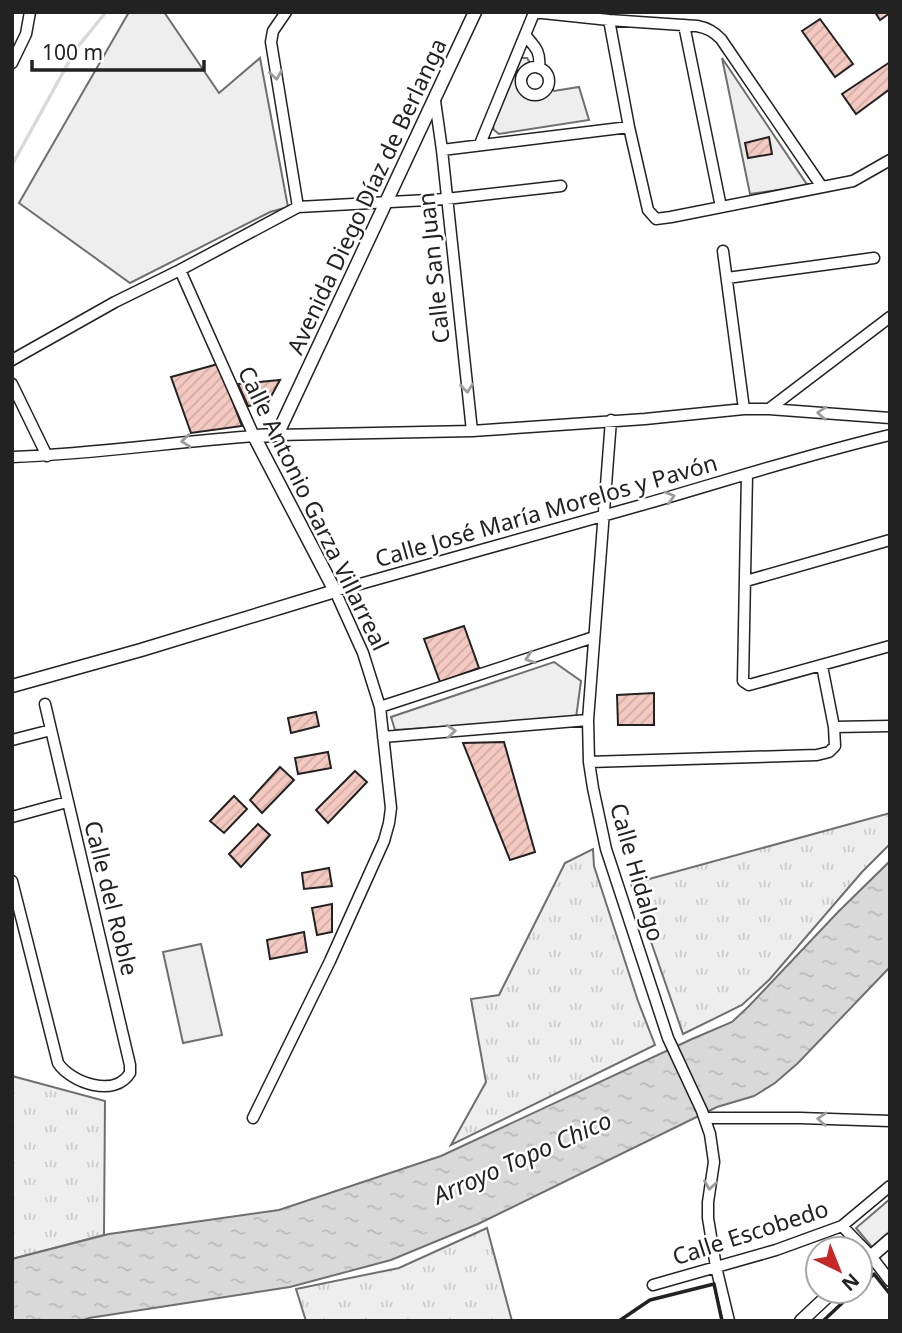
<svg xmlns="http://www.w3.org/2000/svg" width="902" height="1333" font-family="'Noto Sans',sans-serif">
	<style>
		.grass { fill: url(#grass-tufts); stroke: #6f6f6f; stroke-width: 2 }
		.green { fill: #eee; stroke: #6f6f6f; stroke-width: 2 }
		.water { fill: url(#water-ripples); stroke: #6f6f6f; stroke-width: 2 }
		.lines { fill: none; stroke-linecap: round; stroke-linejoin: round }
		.stream { stroke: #d9d9d9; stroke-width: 3.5 }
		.building { fill: url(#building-hatch); stroke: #222; stroke-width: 2 }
		.minor-casing { stroke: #222; stroke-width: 13 }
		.tertiary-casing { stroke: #222; stroke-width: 15 }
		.minor { stroke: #fff; stroke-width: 10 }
		.tertiary { stroke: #fff; stroke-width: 12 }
		.wall { stroke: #222; stroke-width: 3.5 }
		.oneway { stroke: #9c9c9c }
		.labels { text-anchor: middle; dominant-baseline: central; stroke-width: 5; stroke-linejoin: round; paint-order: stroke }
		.street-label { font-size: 23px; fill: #222; stroke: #fff }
		.water-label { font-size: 24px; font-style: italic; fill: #222; stroke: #fff }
	</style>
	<defs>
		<pattern id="grass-tufts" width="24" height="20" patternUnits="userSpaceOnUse" patternTransform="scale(1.75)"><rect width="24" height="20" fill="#eee"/><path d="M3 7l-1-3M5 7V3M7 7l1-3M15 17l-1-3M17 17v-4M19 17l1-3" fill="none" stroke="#ccc"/></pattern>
		<pattern id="water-ripples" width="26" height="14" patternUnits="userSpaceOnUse" patternTransform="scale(1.75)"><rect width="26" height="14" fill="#d9d9d9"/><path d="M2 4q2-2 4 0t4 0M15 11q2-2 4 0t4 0" fill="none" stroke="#bababa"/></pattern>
		<pattern id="building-hatch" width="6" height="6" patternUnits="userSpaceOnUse" patternTransform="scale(1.75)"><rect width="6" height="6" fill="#f3c9c0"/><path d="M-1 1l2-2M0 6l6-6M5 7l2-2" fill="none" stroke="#d0aca5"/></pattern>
	</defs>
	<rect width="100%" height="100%" fill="#fff"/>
	<path class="grass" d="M890 813V844L862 872 769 980 742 1005 683 1034 631 884Z
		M593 849 594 866 638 1001 655 1045 451 1145 486 1082 471 999 499 995 565 863Z
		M12 1076 105 1101 104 1235 12 1259Z
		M487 1228 512 1321H306L296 1289 399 1268Z"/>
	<path class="green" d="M129 12H164L219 93 260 58 288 207 270 212 130 283 19 203Z
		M520 58H527L532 66C527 69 521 72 519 78 512 99 540 106 552 89L554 91 579 87 589 120 499 134 494 130 492 123Z
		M722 58 808 186 750 194Z
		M554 662 581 681 576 718 395 730 391 717Z
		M201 944 222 1035 183 1043 163 952Z
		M890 1199V1231L872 1247 856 1228Z"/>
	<path class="water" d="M890 861V967L798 1063 775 1083 754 1096 717 1107 478 1224 391 1260 290 1287 89 1318 82 1321H12V1259L109 1234 279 1210 441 1156 692 1039 732 1022 749 1006 838 912Z"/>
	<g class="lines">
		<path class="stream" d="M12 165 76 49 106 12"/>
	</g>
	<path class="building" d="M875 12H890V13L880 20Z
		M820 19 853 64 835 77 802 31Z
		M890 62V89L856 114 842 94Z
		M769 137 772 154 748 158 745 143Z
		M218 364 242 426 191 433 171 377Z
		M280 380 268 402 248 406 238 384Z
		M464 626 479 668 440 682 424 639Z
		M654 693V725H618L617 695Z
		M316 712 319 726 291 733 288 718Z
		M504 742 535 852 510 860 463 743Z
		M328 752 331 768 298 774 295 758Z
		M280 767 294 780 262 813 250 800Z
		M355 771 367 782 328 823 316 810Z
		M234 796 247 809 224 833 210 821Z
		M258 824 270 835 241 867 229 854Z
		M329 868 332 886 304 889 302 873Z
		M332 904V932L317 935 312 908Z
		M304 932 307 952 270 959 267 940Z"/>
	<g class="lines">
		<defs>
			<path id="minor" d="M286 12 273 31 271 42 298 207
				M533 12 609 20 697 26C708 28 714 32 721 39L822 187
				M609 20 629 127 648 210 656 219 671 217 853 181 890 160
				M684 25 721 207
				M525 35C535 47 541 51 539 68
				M12 63 26 34 30 12
				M521 81a14 14 0 1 1 28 0a14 14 0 1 1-28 0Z
				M435 101 442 150 472 431
				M480 144 534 13
				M442 150 629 127
				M723 251 744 409
				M727 278 874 258
				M12 360 115 302 180 270 298 207 446 199 561 186
				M12 384 47 456
				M769 409 890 317
				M611 420 588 720 589 762 593 788 606 849 668 1038 702 1111 710 1134 714 1162 708 1202V1218L716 1267 729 1321
				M277 435 472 431 645 419 744 409H769L890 418
				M12 457C93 454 173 442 254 436L180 270
				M747 474 743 681 749 685 890 646
				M746 581 890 540
				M380 707 594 637
				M834 727 890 726
				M383 737 588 720
				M12 740 51 730
				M589 762 817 755 829 752 835 746 834 727 822 666
				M12 817 67 802
				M12 881 58 1063C71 1083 115 1098 130 1073V1065C102 944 73 824 45 704
				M253 1118 330 961 384 841 389 823 391 808 380 707 363 653 335 591C436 562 537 535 638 506 722 482 805 455 890 435
				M705 1118H800L890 1121
				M842 1226 871 1256 890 1281
				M653 1285 776 1250 842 1226 890 1186"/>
			<path id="tertiary" d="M12 686 141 650 335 591 254 436 277 435 475 12
				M860 1266 890 1240
				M801 1321 833 1291"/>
		</defs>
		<use href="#minor" class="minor-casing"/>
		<use href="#tertiary" class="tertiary-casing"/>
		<use href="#minor" class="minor"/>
		<use href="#tertiary" class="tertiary"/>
		<path class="wall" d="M860 1287 874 1274 890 1294
			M619 1321 650 1300 714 1284 722 1321
			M823 1321 855 1291"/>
	</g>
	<defs><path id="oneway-chevron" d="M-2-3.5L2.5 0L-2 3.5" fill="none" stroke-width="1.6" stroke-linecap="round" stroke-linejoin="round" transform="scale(1.75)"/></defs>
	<g class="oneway">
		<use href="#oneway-chevron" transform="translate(276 75) rotate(81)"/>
		<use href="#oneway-chevron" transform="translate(467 388) rotate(84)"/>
		<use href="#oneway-chevron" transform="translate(822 413) rotate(-176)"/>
		<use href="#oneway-chevron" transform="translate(186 441) rotate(175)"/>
		<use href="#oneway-chevron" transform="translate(670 497) rotate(-16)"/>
		<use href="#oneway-chevron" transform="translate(530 658) rotate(162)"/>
		<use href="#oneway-chevron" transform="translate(451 731) rotate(-5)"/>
		<use href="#oneway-chevron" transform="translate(822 1119) rotate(-177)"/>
		<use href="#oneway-chevron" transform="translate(710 1185) rotate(98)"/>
	</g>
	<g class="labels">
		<g class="street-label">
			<text transform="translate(366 196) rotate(-65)">Avenida Diego Díaz de Berlanga</text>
			<text transform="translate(433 268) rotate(-96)">Calle San Juan</text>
			<text transform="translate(314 508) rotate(64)">Calle Antonio Garza Villarreal</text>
			<text transform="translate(546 510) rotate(-16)">Calle José María Morelos y Pavón</text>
			<text transform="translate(638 872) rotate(74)">Calle Hidalgo</text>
			<text transform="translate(112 898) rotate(76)">Calle del Roble</text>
			<text transform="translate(750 1232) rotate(-18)">Calle Escobedo</text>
		</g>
		<g class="water-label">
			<text transform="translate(522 1157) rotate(-24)">Arroyo Topo Chico</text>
		</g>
	</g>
	<rect width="902" height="1333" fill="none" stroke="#222222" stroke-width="28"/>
	<g transform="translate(839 1270) rotate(137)"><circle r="33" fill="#ffffff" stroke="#a7a7a7" stroke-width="2"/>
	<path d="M0-5L12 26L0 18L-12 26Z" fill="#c62828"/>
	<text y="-10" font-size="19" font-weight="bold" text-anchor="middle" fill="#222222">N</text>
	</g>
	<path d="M32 60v10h172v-10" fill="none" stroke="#222222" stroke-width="3.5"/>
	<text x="42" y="60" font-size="21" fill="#222222" stroke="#ffffff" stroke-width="5" paint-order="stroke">100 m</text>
</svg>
